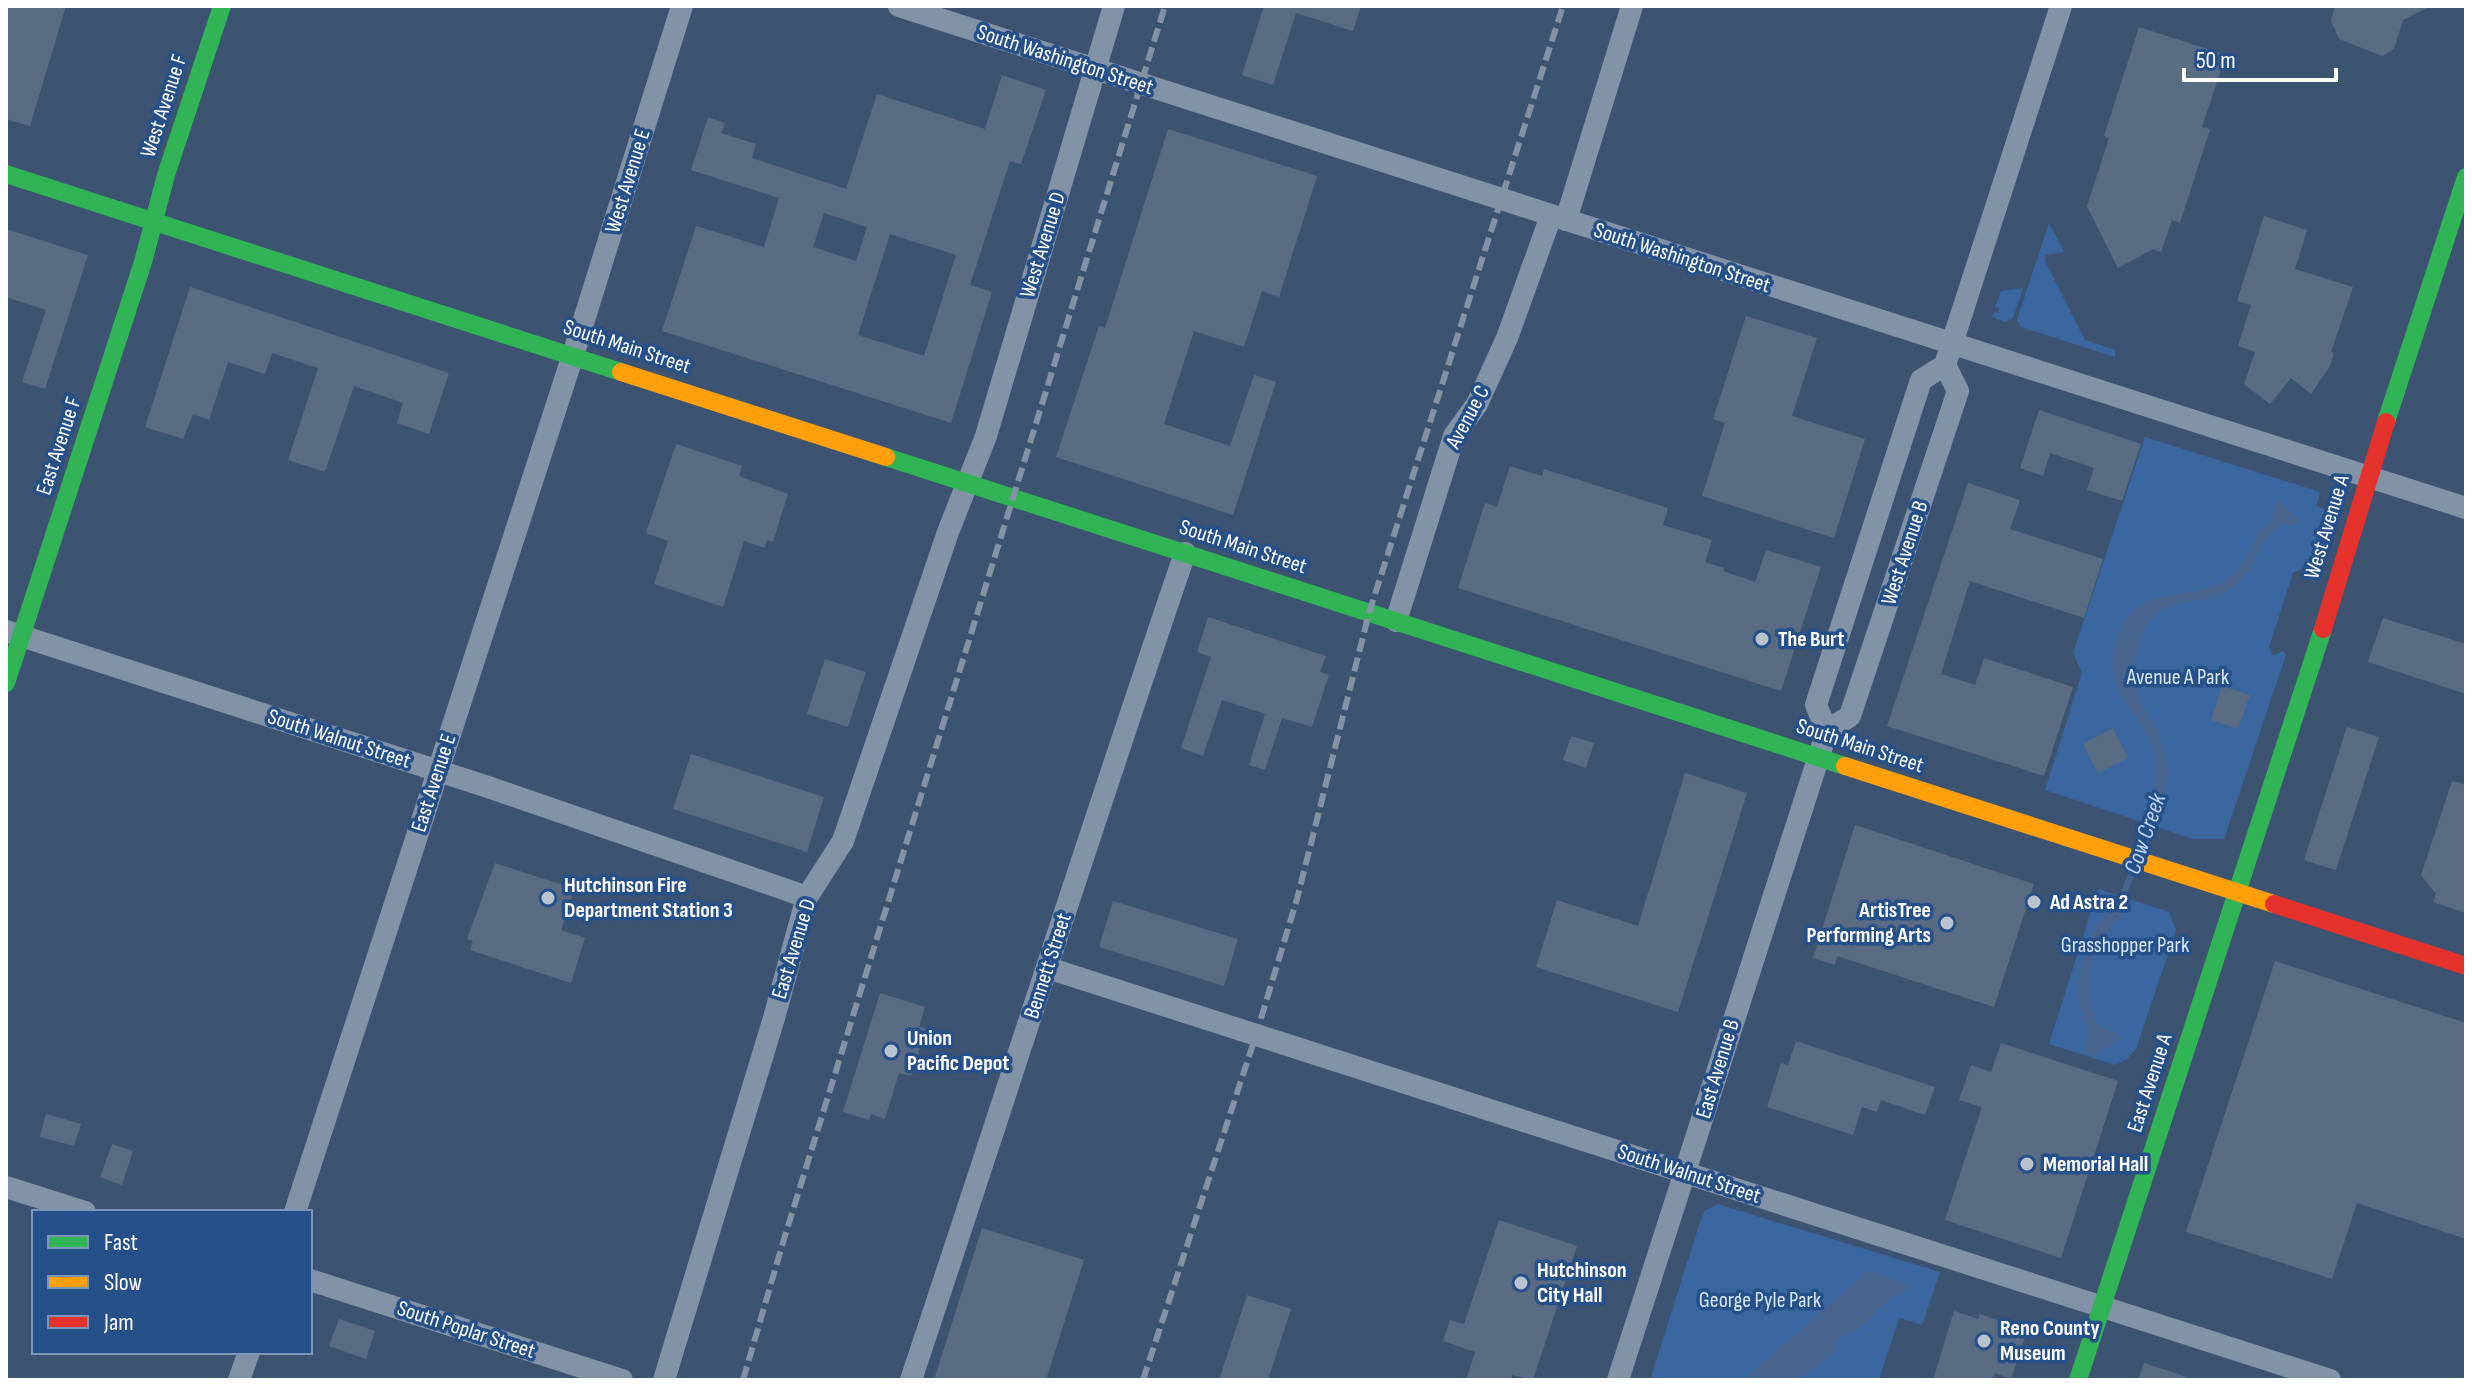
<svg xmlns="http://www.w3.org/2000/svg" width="2472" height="1386" font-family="'Sofia Sans Condensed',sans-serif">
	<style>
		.green { fill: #3a679f }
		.water { fill: #47648c }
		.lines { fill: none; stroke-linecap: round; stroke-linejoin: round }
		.stream { stroke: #47648c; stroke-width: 6 }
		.building { fill: #596c84; fill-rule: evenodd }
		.street { stroke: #8393a7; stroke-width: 22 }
		.fast { stroke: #30b455; stroke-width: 18 }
		.slow { stroke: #ff9f0a; stroke-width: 18 }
		.jam { stroke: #e5322d; stroke-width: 18 }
		.rail { stroke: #8393a5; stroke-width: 6; stroke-dasharray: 14 6; stroke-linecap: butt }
		.poi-dot { fill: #bbc3ce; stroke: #255089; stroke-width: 3 }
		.labels { text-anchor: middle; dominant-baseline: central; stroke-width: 7; stroke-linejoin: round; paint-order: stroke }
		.street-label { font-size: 22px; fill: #fff; stroke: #255089 }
		.poi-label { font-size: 22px; font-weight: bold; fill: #fff; stroke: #255089; text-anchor: start }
		.park-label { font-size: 22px; fill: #d6e5f7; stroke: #255089 }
		.water-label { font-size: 24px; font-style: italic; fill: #bed4f1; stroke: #255089 }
	</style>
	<rect width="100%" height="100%" fill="#3c5472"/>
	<path class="green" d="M2049 223 2064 252 2046 255 2045 261 2085 340 2115 350V357L2021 327 2017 320Z
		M2023 288 2013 318 2005 322 1992 317 1994 312 1998 313 1999 308 1995 307 2001 291Z
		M2145 437 2320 492 2316 506 2331 512 2316 561 2293 573 2269 647 2273 656 2283 651 2286 655 2224 839H2193L2045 790 2082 673 2073 653Z
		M2098 889 2169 912 2176 930 2136 1049 2126 1060 2115 1065 2049 1044Z
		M1717 1204 1940 1272 1922 1325 1899 1318 1879 1380H1650L1701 1219 1705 1211Z"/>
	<path class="water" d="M2278 500 2300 521 2292 526 2283 524C2257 537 2256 573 2231 589 2206 605 2179 597 2157 613 2149 619 2145 630 2141 639 2118 698 2157 710 2166 759 2170 783 2162 802 2156 825L2144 821C2150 800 2159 778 2155 756 2151 735 2137 720 2125 703 2108 677 2110 642 2128 617 2149 589 2188 597 2217 585 2245 572 2243 557 2258 535 2262 528 2271 523 2273 516 2276 509 2273 506 2278 500Z
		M2115 895 2130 900C2125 915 2115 923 2105 935 2085 961 2084 995 2097 1024L2117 1034 2121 1040 2090 1057 2085 1049 2089 1032 2079 1004 2078 982 2089 940Z
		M1865 1270 1913 1286 1892 1298 1857 1330 1841 1335 1835 1345V1352L1798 1380H1743L1855 1283Z"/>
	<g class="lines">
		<path class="stream" d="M2142 851 2155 816
			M2120 902 2134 868"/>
	</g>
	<path class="building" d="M6 6H66L30 126 6 119Z
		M1264 6H1361L1353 31 1296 13 1273 85 1242 75Z
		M2335 6H2431L2403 20 2394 49 2382 56 2339 39 2331 21Z
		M2139 27 2226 55 2202 127 2210 129 2180 223 2172 220 2161 252 2153 249 2118 268 2087 206 2109 138 2104 136Z
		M1002 75 1046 90 1021 164 1010 161 970 285 992 292 951 423 662 331 696 226 764 247 779 198 691 170 708 117 725 123 721 133 756 144 752 158 846 189 877 94 985 129ZM824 213 867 227 856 261 813 247ZM890 234 956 255 924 356 858 335Z
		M1168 129 1317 176 1279 297 1262 291 1244 347 1194 331 1164 424 1230 446 1254 375 1276 382 1233 515 1056 457 1099 326 1105 328Z
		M2264 216 2307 230 2295 269 2353 287 2331 352 2334 353 2330 366 2311 394 2291 378 2270 404 2244 384 2255 352 2238 346 2251 305 2237 301Z
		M6 229 88 255 45 389 22 382 46 310 6 297Z
		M190 287 449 373 429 434 397 423 403 403 354 386 325 472 288 460 318 368 272 353 265 374 228 362 209 420 193 414 183 439 145 427Z
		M1746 316 1817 338 1792 416 1865 439 1834 538 1702 496 1725 423 1713 419Z
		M2039 410 2141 444 2122 501 2087 490 2094 468 2050 453 2043 476 2020 468Z
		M676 444 742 466 739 476 788 494 773 542 767 540 765 548 744 541 723 607 654 584 668 541 646 533Z
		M1510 466 1542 476 1544 469 1668 508 1663 525 1712 540 1705 562 1724 568 1723 571 1755 582 1766 550 1821 567 1781 691 1458 588 1485 503 1497 507Z
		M1968 483 2020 500 2010 529 2103 559 2084 618 1970 581 1941 674 1975 685 1984 658 2073 687 2044 776 1887 726Z
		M1208 617 1326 656 1320 672 1329 675 1312 727 1282 718 1265 770 1249 765 1265 714 1222 700 1203 756 1181 748 1211 657 1197 652Z
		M2383 618 2466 644V694L2368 662Z
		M825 659 866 672 848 727 807 714Z
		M2222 686 2250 695 2238 729 2211 720Z
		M2347 727 2379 737 2336 870 2304 860Z
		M2113 728 2128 758 2098 773 2083 744Z
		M1571 736 1594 743 1586 768 1563 760Z
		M691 754 824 797 807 852 673 809Z
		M1685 773 1747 793 1678 1012 1536 967 1557 900 1638 926Z
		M2452 781 2466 785V913L2433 902 2436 894 2421 875Z
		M1855 825 2034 884 1994 1007 1837 956 1835 965 1813 958Z
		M495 863 575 889 561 930 585 938 571 983 470 950 473 941 467 939Z
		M1113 901 1238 939 1224 986 1099 947Z
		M2275 961 2466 1023V1239L2357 1203 2332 1279 2186 1232Z
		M880 993 925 1007 919 1027 926 1029 911 1076 899 1073 885 1119 871 1114 869 1120 843 1112Z
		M1796 1041 1935 1087 1925 1115 1881 1100 1877 1112 1862 1107 1853 1135 1767 1107 1781 1063 1788 1065Z
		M2001 1043 2118 1081 2061 1258 1945 1220 1982 1107 1959 1100 1971 1065 1991 1072Z
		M46 1114 81 1124 74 1146 40 1137Z
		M112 1144 133 1151 122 1185 100 1177Z
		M1499 1220 1577 1246 1533 1380 1512 1375 1511 1380H1466L1475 1352 1443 1341 1450 1320 1464 1324Z
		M982 1228 1084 1260 1046 1380H934Z
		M1247 1295 1291 1309 1268 1380H1219Z
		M1954 1311 1978 1319 1980 1314 2003 1322 2002 1327 2026 1334 2011 1379 1995 1373 1992 1380H1933Z
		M339 1319 375 1331 366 1359 329 1346Z
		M2144 1363 2187 1377V1380H2138Z"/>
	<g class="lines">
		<path class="street" d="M899 6 2466 508
			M1566 220 1632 6
			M1396 621 1454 436 1477 404 1507 338 1551 216
			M6 631 488 787 807 897
			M1827 731 1850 716 1958 391 1945 365
			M1048 968 2330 1380
			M6 1187 85 1212
			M295 1212 573 355 682 6
			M310 1280 622 1380
			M239 1380 249 1352
			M664 1380 774 1018 807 897 843 841 948 532 986 436 1114 6
			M911 1380C1003 1104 1091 828 1185 553
			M1618 1380 1827 731 1816 705 1921 380 1945 365 2061 6"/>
		<path class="fast" d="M6 174 621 372
			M2386 422 2466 177
			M886 457 1845 766
			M6 683 143 262 166 175 222 6
			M2078 1380 2323 629"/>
		<path class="slow" d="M621 372 886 457
			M1845 766 2274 904"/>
		<path class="jam" d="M2323 629 2386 422
			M2274 904 2466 966"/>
		<path class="rail" d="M743 1380 784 1239 1165 6
			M1143 1380 1256 1035 1297 899 1369 613 1563 6"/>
	</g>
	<g class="poi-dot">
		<circle cx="1762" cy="639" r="8"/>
		<circle cx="548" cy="898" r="8"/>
		<circle cx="2034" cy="902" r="8"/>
		<circle cx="1947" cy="923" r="8"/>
		<circle cx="891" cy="1051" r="8"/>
		<circle cx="2027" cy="1164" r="8"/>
		<circle cx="1521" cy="1283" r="8"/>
		<circle cx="1984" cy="1341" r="8"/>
	</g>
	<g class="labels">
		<g class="street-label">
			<text transform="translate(1065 60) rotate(18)">South Washington Street</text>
			<text transform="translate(164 106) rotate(-72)">West Avenue F</text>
			<text transform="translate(628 181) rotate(-73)">West Avenue E</text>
			<text transform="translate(1043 245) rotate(-73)">West Avenue D</text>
			<text transform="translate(1682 258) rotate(18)">South Washington Street</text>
			<text transform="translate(627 347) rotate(18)">South Main Street</text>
			<text transform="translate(1468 417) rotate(-62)">Avenue C</text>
			<text transform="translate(59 446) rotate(-72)">East Avenue F</text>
			<text transform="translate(2327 527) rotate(-73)">West Avenue A</text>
			<text transform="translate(1243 547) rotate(18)">South Main Street</text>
			<text transform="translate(1905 553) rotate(-72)">West Avenue B</text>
			<text transform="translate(339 739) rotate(18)">South Walnut Street</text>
			<text transform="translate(1860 746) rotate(18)">South Main Street</text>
			<text transform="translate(434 783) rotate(-72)">East Avenue E</text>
			<text transform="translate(794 949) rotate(-73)">East Avenue D</text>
			<text transform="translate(1048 966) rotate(-72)">Bennett Street</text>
			<text transform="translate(1718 1069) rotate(-73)">East Avenue B</text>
			<text transform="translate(2150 1083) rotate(-72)">East Avenue A</text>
			<text transform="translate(1689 1174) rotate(18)">South Walnut Street</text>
			<text transform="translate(466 1330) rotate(18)">South Poplar Street</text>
		</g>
		<g class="poi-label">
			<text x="1778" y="639">The Burt</text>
			<text x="564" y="885">Hutchinson Fire<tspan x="564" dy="25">Department Station 3</tspan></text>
			<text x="2050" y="902">Ad Astra 2</text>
			<text x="1931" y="910" text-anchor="end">ArtisTree<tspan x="1931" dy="25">Performing Arts</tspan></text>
			<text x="907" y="1038">Union<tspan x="907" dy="25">Pacific Depot</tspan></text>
			<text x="2043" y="1164">Memorial Hall</text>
			<text x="1537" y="1270">Hutchinson<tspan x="1537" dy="25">City Hall</tspan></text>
			<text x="2000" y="1328">Reno County<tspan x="2000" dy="25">Museum</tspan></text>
		</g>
		<g class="park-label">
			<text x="2178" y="677">Avenue A Park</text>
			<text x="2125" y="945">Grasshopper Park</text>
			<text x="1760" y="1300">George Pyle Park</text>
		</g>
		<g class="water-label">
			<text transform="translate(2145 834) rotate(-71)">Cow Creek</text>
		</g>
	</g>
	<rect width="2472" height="1386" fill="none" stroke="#ffffff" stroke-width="16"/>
	<rect x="32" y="1210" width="280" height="144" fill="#255089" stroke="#7c96b8" stroke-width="2"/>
	<rect x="48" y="1236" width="40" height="12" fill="#30b455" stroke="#7c96b8" stroke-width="2"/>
	<text x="104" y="1250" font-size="24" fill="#ffffff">Fast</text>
	<rect x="48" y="1276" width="40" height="12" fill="#ff9f0a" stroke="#7c96b8" stroke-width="2"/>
	<text x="104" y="1290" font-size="24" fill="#ffffff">Slow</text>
	<rect x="48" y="1316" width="40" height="12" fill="#e5322d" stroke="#7c96b8" stroke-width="2"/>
	<text x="104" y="1330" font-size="24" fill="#ffffff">Jam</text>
	<path d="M2184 68v12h152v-12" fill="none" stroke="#ffffff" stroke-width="4"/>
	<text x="2196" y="68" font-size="24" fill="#ffffff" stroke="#255089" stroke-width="6" paint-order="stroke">50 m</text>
</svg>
